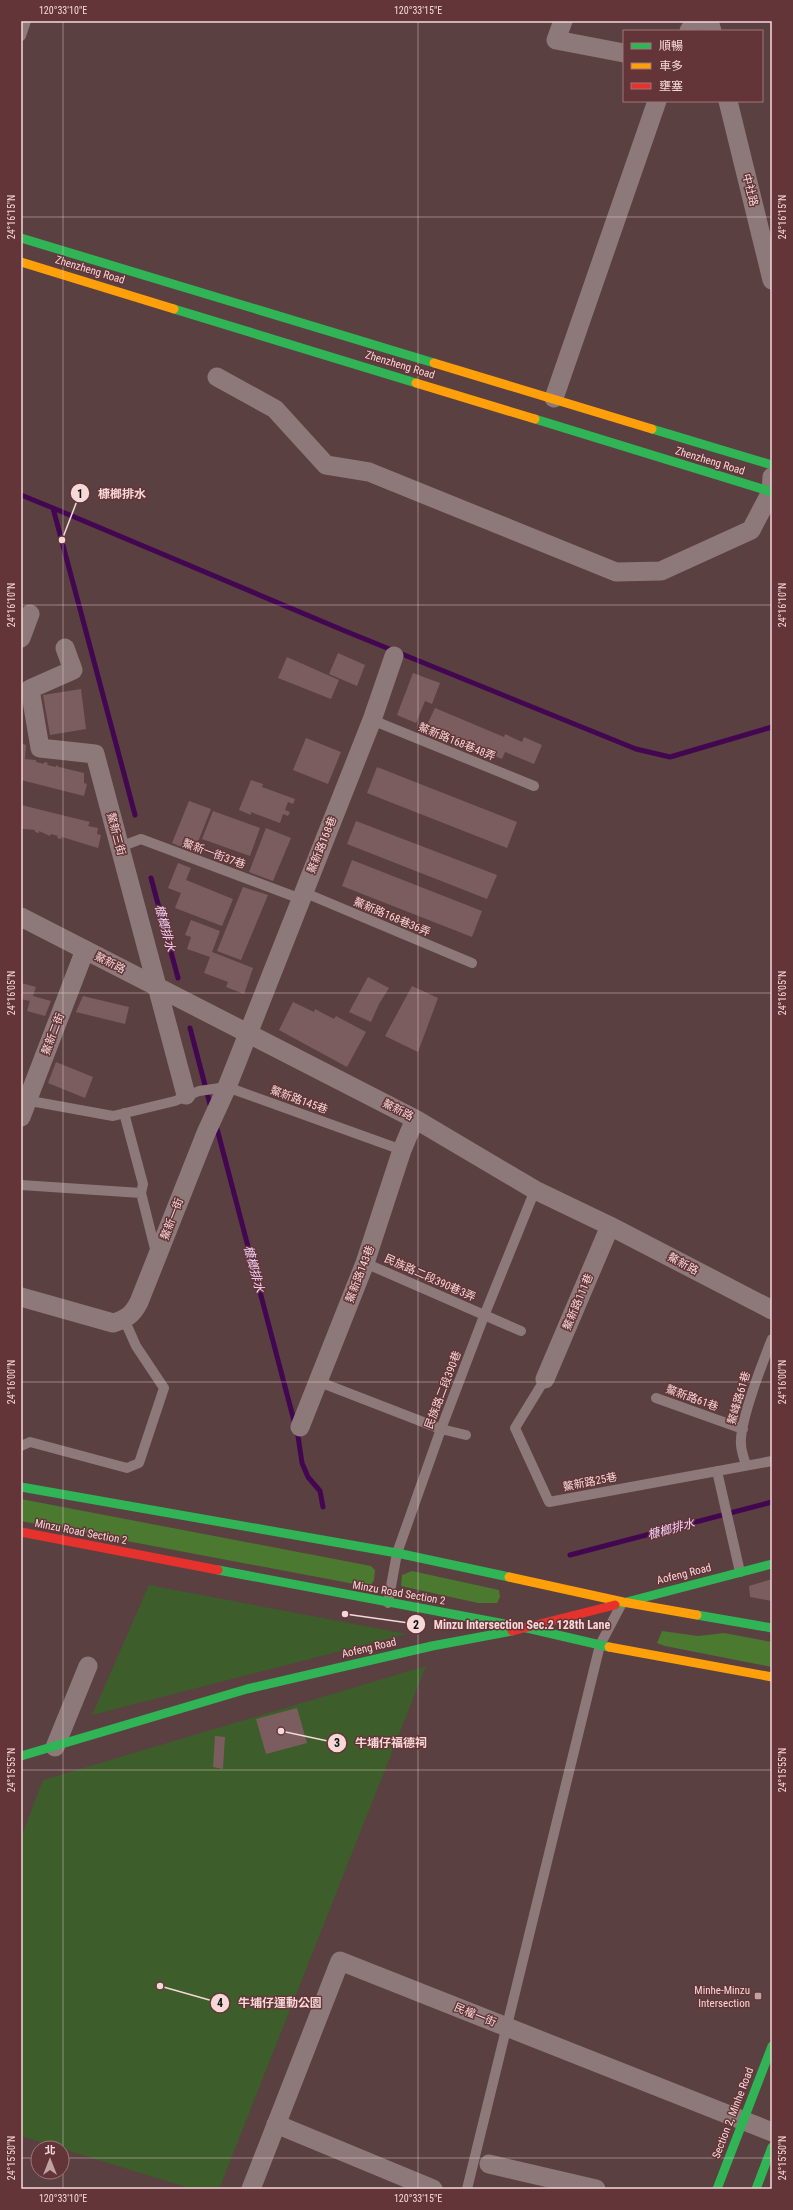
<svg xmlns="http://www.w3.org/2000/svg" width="793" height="2210" font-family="'Roboto Condensed','Noto Sans TC',sans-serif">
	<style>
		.green { fill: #3d5d2b }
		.forest { fill: #4a792f }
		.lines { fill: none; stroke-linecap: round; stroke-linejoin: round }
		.stream { stroke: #430751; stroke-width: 5 }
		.building { fill: #7c5d5f }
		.lane { stroke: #8d797a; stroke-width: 10 }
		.street { stroke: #8d797a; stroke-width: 19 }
		.fast { stroke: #30b455; stroke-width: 9 }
		.slow { stroke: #ff9f0a; stroke-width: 9 }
		.jam { stroke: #e5322d; stroke-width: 9 }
		.ticks { fill: none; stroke: #f6d8d8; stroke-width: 1; stroke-opacity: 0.45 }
		.poi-dot { fill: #bfa3a3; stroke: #643538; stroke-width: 1.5 }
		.labels { text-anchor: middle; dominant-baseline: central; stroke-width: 3; stroke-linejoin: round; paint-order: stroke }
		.street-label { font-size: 11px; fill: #f6d8d8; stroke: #643538 }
		.poi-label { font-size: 11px; fill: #f6d8d8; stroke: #643538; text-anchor: end }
		.water-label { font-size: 12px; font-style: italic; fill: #f2d3fe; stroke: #643538 }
		.leader { fill: none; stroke: #f6d8d8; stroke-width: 1.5 }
		.callout-dot { fill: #f6d8d8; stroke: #643538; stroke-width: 1.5 }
		.mark-label { font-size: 12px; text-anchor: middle; font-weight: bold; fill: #111 }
		.callout-label { font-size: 12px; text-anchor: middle; font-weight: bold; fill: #f6d8d8; stroke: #643538; stroke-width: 3; stroke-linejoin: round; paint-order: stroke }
		.neatline { fill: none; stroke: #f6d8d8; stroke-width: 1.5 }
		.ticks-label { font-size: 10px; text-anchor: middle; fill: #f6d8d8 }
	</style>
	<rect width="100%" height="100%" fill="#5a4041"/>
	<path class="green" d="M149 1585 407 1634 92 1715Z
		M426 1666 219 2189H192L21 2136V1837L43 1780Z"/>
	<path class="forest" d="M21 1499 371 1566 375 1570 374 1580 371 1585 365 1586 21 1521Z
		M412 1571 499 1590 500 1597 497 1603H478L401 1586 402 1575Z
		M662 1631 698 1636 724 1633 772 1642V1667L665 1646 657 1643Z"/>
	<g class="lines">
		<path class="stream" d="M21 495 53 508 135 815
			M53 508 345 631 636 749 670 757 772 727
			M151 878 178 978
			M190 1028 211 1108
			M216 1125 298 1436 302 1463 308 1477 320 1491 323 1507
			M570 1555 772 1502"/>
	</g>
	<path class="building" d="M338 653 365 665 357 686 329 674Z
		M287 657 339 680 331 699 278 678Z
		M413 673 440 683 432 704 425 701 416 723 397 715Z
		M81 689 86 729 50 735 43 695Z
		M435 708 504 737 505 734 522 742 524 737 542 745 534 764 505 752 502 759 426 727Z
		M306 738 341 752 328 784 293 770Z
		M21 743 26 745 25 759 36 760V762L44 764V762L48 763 47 765 56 767V765L59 767 84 773V783L87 784 84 796 21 780Z
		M377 767 517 822 507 848 367 793Z
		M251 780 263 784 262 787 295 799 293 804 288 802 285 810 290 812 288 816 283 814 280 823 251 812V815L239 810Z
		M189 801 211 809 194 852 172 843Z
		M21 805 90 822 88 826 98 828 97 834 101 835 98 848 62 837 61 839 57 838 58 836 51 834 50 836 39 831V833L35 832V830L23 829 21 827Z
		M213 811 260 828 250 856 202 839Z
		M356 821 497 875 487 899 347 844Z
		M266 828 291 838 273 881 249 872Z
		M352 860 482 911 472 937 342 886Z
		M178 863 191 868 186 880 233 899 222 926 175 908 181 893 168 888Z
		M243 887 268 895 241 960 217 951Z
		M191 920 220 931 212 952 253 968 244 994 226 987 228 982 204 973 210 957 187 949 191 937 185 935Z
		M368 977 389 988 379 1004 371 1022 349 1012Z
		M21 983 36 987 33 996 51 1001 45 1016 27 1011 30 1001 21 999Z
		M412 986 438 998 418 1052 385 1036Z
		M83 996 129 1007 125 1024 76 1012Z
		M293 1002 314 1012 315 1009 334 1019 336 1016 366 1032 347 1067 279 1030Z
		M56 1062 93 1077 85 1098 48 1083Z
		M772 1579V1601L750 1597 749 1586Z
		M297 1708 307 1743 266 1754 256 1719Z
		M215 1736 225 1737 223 1769 213 1767Z"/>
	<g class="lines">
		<path class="lane" d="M21 36 26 21
			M372 720 534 786
			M120 847 141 839 301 899
			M303 892 472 963
			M25 1100 113 1116 175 1101 199 1091 227 1087 402 1150
			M124 1113 143 1184 141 1193 156 1253
			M21 1185 141 1193
			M365 1263 521 1331
			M545 1379 515 1428 549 1502 772 1461
			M317 1381 441 1429 466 1435
			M656 1398 743 1429
			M21 1446 30 1442 127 1468 139 1463 164 1388 136 1346 124 1319
			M746 1465C744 1458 741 1451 741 1444 739 1423 763 1361 772 1339
			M717 1471 740 1572
			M388 1603 397 1553 441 1429 484 1316 535 1190
			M467 2189 600 1645 621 1605"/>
		<path class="street" d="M563 21 556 40 624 53
			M709 21 712 31
			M689 31 695 21
			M728 101 772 280
			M217 377 275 409 326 465 369 472 616 572 661 571 751 530 771 492 772 477
			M554 398 657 101
			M21 638 30 614
			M65 648 73 670 30 689 40 748 95 754 186 1095
			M21 917 415 1119 535 1190 610 1226 772 1310
			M21 1117 85 950
			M21 1297 113 1323C127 1319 133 1314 139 1302L206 1133 227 1087 372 720 394 656
			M545 1379 610 1226
			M300 1427 365 1263 402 1150 415 1119
			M55 1747 88 1666
			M276 2124 433 2189
			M489 2164 596 2189
			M251 2189 340 1961 772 2132"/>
		<path class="fast" d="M21 238 434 363
			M174 309 416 383
			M535 419 772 492
			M652 429 772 465
			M21 1487 397 1553 509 1577
			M218 1570 527 1628 609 1647
			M615 1605 772 1564
			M697 1615 772 1628
			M21 1756 247 1689 432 1646 512 1631
			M717 2189 772 2046
			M756 2189 772 2147"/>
		<path class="slow" d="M21 262 174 309
			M434 363 652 429
			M416 383 535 419
			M509 1577 623 1602 697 1615
			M609 1647 772 1677"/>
		<path class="jam" d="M21 1532 218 1570
			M512 1631 615 1605"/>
	</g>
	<path class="ticks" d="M63 21V2189M418 21V2189M21 217H772M21 605H772M21 993H772M21 1382H772M21 1770H772M21 2158H38M62 2158H772"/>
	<rect class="poi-dot" x="754" y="1992" width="8" height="8" rx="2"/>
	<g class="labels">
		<g class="street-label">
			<text transform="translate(750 190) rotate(76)">中社路</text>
			<text transform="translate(90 270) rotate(17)">Zhenzheng Road</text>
			<text transform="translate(400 365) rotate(17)">Zhenzheng Road</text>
			<text transform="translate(710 461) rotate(17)">Zhenzheng Road</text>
			<text transform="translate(457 742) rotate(22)">鰲新路168巷48弄</text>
			<text transform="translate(116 834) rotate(75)">鰲新三街</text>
			<text transform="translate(322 845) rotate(-68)">鰲新路168巷</text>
			<text transform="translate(214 854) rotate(20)">鰲新一街37巷</text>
			<text transform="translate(392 917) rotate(23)">鰲新路168巷36弄</text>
			<text transform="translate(110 963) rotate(27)">鰲新路</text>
			<text transform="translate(53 1034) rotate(-69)">鰲新二街</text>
			<text transform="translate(299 1100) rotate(20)">鰲新路145巷</text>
			<text transform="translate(398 1110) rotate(27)">鰲新路</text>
			<text transform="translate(172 1219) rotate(-69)">鰲新一街</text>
			<text transform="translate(683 1264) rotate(28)">鰲新路</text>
			<text transform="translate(360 1274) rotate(-69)">鰲新路143巷</text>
			<text transform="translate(430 1278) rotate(24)">民族路二段390巷3弄</text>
			<text transform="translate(578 1302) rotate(-67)">鰲新路111巷</text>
			<text transform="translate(443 1390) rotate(-69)">民族路二段390巷</text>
			<text transform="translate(692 1398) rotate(20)">鰲新路61巷</text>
			<text transform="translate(739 1398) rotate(-74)">鰲峰路61巷</text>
			<text transform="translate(590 1482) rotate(-11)">鰲新路25巷</text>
			<text transform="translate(81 1532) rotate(11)">Minzu Road Section 2</text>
			<text transform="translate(684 1574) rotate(-14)">Aofeng Road</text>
			<text transform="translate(399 1593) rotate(10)">Minzu Road Section 2</text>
			<text transform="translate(369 1648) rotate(-13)">Aofeng Road</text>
			<text transform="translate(475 2015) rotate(22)">民權一街</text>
			<text transform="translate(733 2113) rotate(-69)">Section 2, Minhe Road</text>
		</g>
		<g class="poi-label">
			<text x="750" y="1990">Minhe-Minzu<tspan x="750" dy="13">Intersection</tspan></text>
		</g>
		<g class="water-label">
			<text transform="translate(165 928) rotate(75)">槺榔排水</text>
			<text transform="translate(254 1269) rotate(75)">槺榔排水</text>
			<text transform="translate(671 1529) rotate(-15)">槺榔排水</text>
		</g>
	</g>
	<path class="leader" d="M62 540L80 493M345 1614L416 1624M281 1731L337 1743M160 1986L220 2003"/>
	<g class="callout-dot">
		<circle cx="62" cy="540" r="4"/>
		<circle cx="345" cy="1614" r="4"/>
		<circle cx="281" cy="1731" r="4"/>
		<circle cx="160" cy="1986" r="4"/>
		<circle cx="80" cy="493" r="10"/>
		<circle cx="416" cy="1624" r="10"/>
		<circle cx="337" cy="1743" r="10"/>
		<circle cx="220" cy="2003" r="10"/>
	</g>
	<g class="mark-label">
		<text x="80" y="498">1</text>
		<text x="416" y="1629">2</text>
		<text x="337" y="1747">3</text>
		<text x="220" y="2007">4</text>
	</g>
	<g class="callout-label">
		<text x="122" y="498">槺榔排水</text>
		<text x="522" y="1629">Minzu Intersection Sec.2 128th Lane</text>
		<text x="391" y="1747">牛埔仔福德祠</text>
		<text x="280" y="2007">牛埔仔運動公園</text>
	</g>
	<rect width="793" height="2210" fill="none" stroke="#643538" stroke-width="44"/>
	<rect x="623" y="30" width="140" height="72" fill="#643538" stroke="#9e7678"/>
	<rect x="631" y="43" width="20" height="6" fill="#30b455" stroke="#9e7678"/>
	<text x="659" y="50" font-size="12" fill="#f6d8d8">順暢</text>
	<rect x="631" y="63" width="20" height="6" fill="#ff9f0a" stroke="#9e7678"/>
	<text x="659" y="70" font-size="12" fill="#f6d8d8">車多</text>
	<rect x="631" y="83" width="20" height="6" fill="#e5322d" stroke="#9e7678"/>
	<text x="659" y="90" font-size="12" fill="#f6d8d8">壅塞</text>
	<g transform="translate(50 2160)"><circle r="19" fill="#643538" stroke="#9e7678"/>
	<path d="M0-3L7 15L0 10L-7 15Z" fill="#bfa3a3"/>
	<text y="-6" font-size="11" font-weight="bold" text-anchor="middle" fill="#f6d8d8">北</text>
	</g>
	<rect x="22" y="22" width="749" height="2166" class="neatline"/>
	<g class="ticks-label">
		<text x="63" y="14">120°33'10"E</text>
		<text x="418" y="14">120°33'15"E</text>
		<text transform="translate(11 217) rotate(-90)" y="4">24°16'15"N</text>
		<text transform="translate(782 217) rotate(-90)" y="4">24°16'15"N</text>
		<text transform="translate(11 605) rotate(-90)" y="4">24°16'10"N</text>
		<text transform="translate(782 605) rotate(-90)" y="4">24°16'10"N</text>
		<text transform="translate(11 993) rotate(-90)" y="4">24°16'05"N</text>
		<text transform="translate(782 993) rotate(-90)" y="4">24°16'05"N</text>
		<text transform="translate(11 1382) rotate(-90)" y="4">24°16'00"N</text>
		<text transform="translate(782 1382) rotate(-90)" y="4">24°16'00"N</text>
		<text transform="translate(11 1770) rotate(-90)" y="4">24°15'55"N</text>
		<text transform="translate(782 1770) rotate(-90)" y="4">24°15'55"N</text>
		<text transform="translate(11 2158) rotate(-90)" y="4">24°15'50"N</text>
		<text transform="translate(782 2158) rotate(-90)" y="4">24°15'50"N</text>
		<text x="63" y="2202">120°33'10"E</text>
		<text x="418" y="2202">120°33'15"E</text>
	</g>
</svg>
